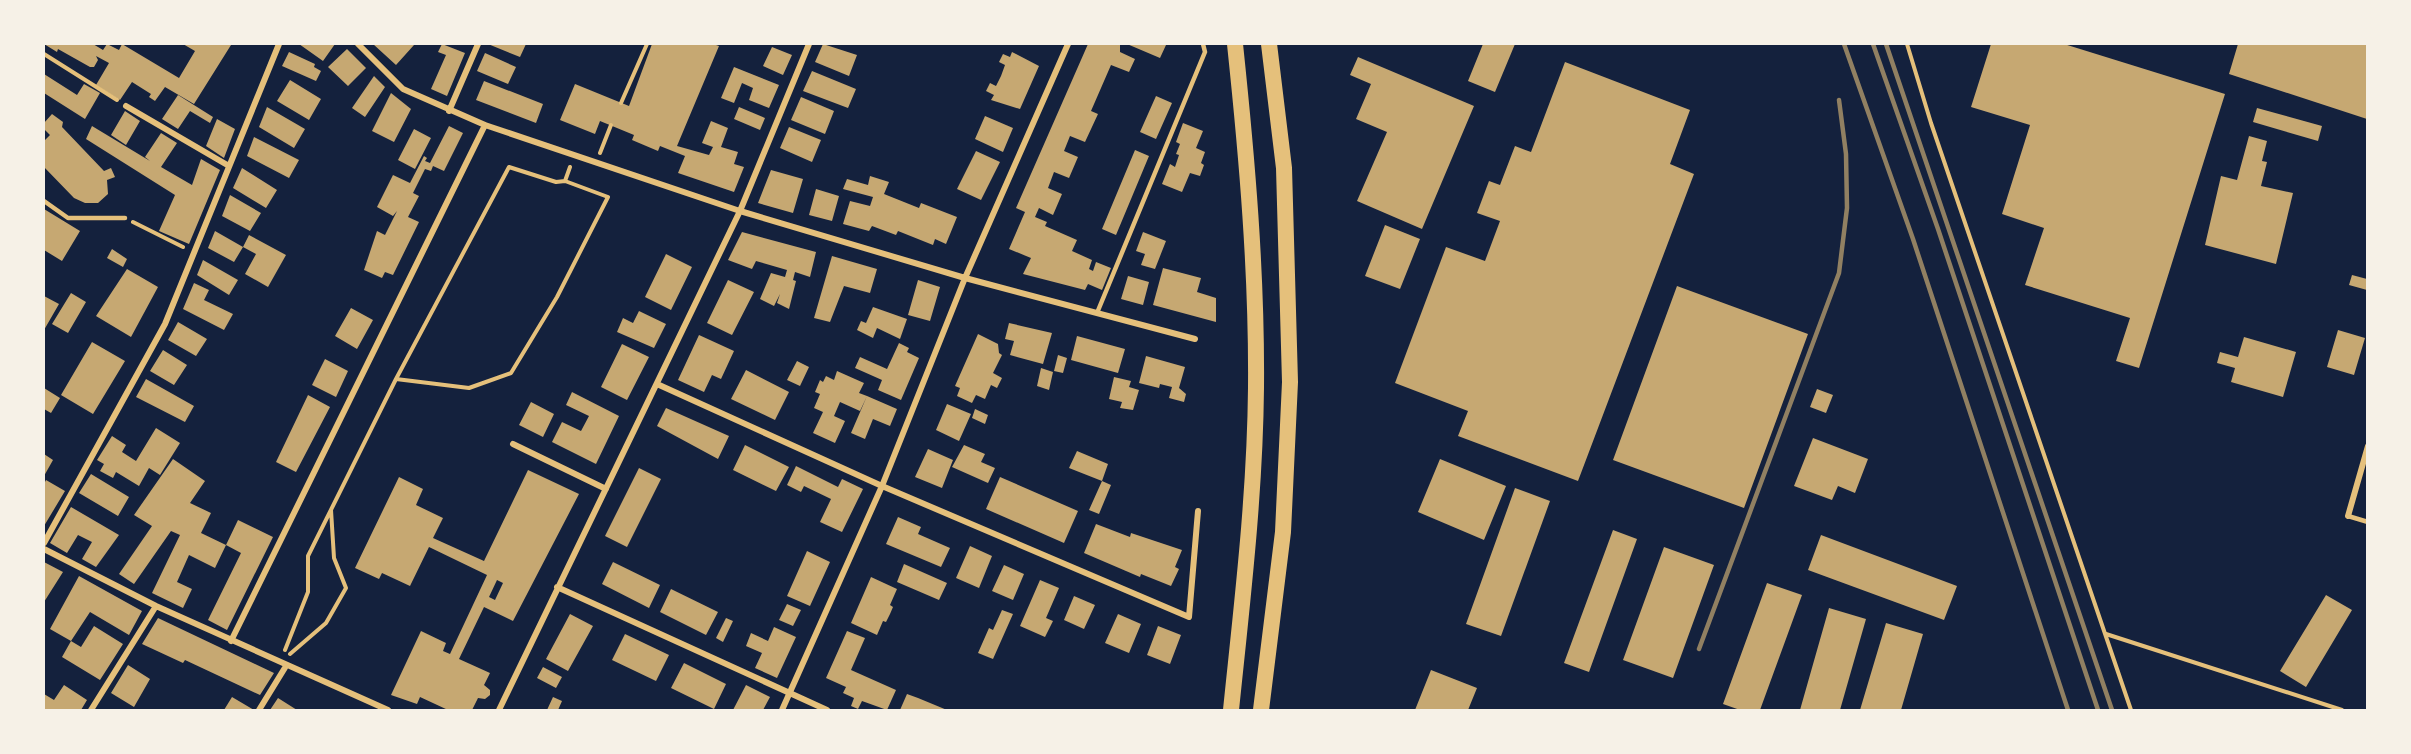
<svg xmlns="http://www.w3.org/2000/svg" width="2411" height="754" font-family="Figtree,sans-serif">
	<style>
		.building { fill: #c6a872; fill-rule: evenodd }
		.lines { fill: none; stroke-linecap: round; stroke-linejoin: round }
		.path { stroke: #e5c07b; stroke-width: 4 }
		.service { stroke: #e5c07b; stroke-width: 4.5 }
		.minor { stroke: #e5c07b; stroke-width: 6 }
		.trunk { stroke: #e5c07b; stroke-width: 16 }
		.rail { stroke: #918062; stroke-width: 4.5 }
	</style>
	<rect width="100%" height="100%" fill="#14213d"/>
	<path class="building" d="M44 44H93L103 50 107 44 119 50 122 44 179 78 195 51 183 44 231 45 194 104 165 87 155 101 149 97 151 94 132 82 120 100 96 85 109 63 96 56 98 60 94 67H90L58 49 57 52Z
		M299 44H335L323 61Z
		M373 44H412L414 45 396 65Z
		M442 44 465 53 447 96 431 89 446 55 438 52Z
		M488 44H526L520 57Z
		M652 44H713L719 46 677 146 709 155 713 147 702 143 711 121 728 128 721 147 738 152 734 164 744 167 734 192 678 173 685 156 660 146 658 151 632 140 634 135 600 121 595 134 560 120 575 84 629 106Z
		M823 44 857 55 849 76 815 62Z
		M1088 44H1120V52L1135 59 1129 72 1111 65 1091 111 1098 114 1085 142 1070 136 1064 151 1078 157 1069 178 1054 172 1048 188 1062 194 1053 215 1039 208 1035 217 1047 222 1045 226 1077 240 1072 251 1092 260 1089 269 1093 271 1096 262 1111 268 1102 290 1088 284 1085 290 1023 274 1031 258 1009 249 1025 212 1016 208Z
		M1127 44H1163L1166 45 1160 58Z
		M1483 44H1515L1495 92 1468 81Z
		M1991 44H2064L2225 94 2139 368 2116 361 2130 318 2025 285 2044 228 2002 214 2030 125 1971 107Z
		M2238 44H2367V119L2229 74Z
		M772 47 792 55 783 75 763 66Z
		M347 49 366 68 348 86 328 67Z
		M289 52 315 64 314 67 321 71 316 81 282 66Z
		M1012 52 1039 66 1020 109 991 100 994 95 986 91 990 83 996 86 1001 76 1005 65 999 62 1003 54 1010 57Z
		M485 53 516 67 508 84 477 71Z
		M1358 57 1474 106 1422 229 1357 201 1387 132 1356 119 1371 84 1350 75Z
		M1565 62 1690 110 1670 164 1694 174 1578 481 1458 436 1468 411 1395 383 1446 247 1485 261 1500 221 1477 213 1489 181 1500 185 1515 146 1531 152Z
		M734 67 779 85 769 108 749 100 753 88 742 83 734 103 721 98Z
		M812 71 856 89 848 108 803 91Z
		M44 74 77 95 84 84 100 93 85 119 44 93Z
		M374 76 385 87 365 117 352 108Z
		M290 80 321 99 309 120 277 101Z
		M484 81 543 104 536 123 476 100Z
		M391 93 411 109 394 142 372 131Z
		M178 95 213 117 210 123 190 111 178 129 162 119Z
		M1156 96 1172 103 1156 139 1140 132Z
		M801 97 834 111 825 134 791 120Z
		M267 107 305 129 294 148 259 127Z
		M739 107 765 118 760 130 734 119Z
		M2257 108 2322 126 2318 141 2253 122Z
		M125 111 140 121 126 145 111 135Z
		M52 114 63 122 62 127 104 171 111 168 115 177 107 180 108 194 98 203H85L74 198 44 167V141L50 135 44 129V123Z
		M985 116 1013 128 1003 152 975 139Z
		M217 119 235 129 224 158 206 146Z
		M1183 123 1203 131 1196 148 1205 152 1201 163 1204 165 1200 176 1190 173 1182 192 1162 184 1170 164 1175 167 1179 155 1176 154 1180 144 1176 142Z
		M92 126 150 161 145 157 161 133 177 143 161 167 192 185 201 159 220 170 189 244 159 231 175 195 86 139Z
		M449 126 463 133 444 171 433 166 431 171 425 169 413 193 419 196 408 217 419 222 393 275 385 272 382 278 364 270 377 231 385 235 397 211 393 216 377 207 393 175 410 183 424 156 427 158 425 161 430 163Z
		M789 127 821 140 812 162 780 148Z
		M414 129 431 138 415 169 398 160Z
		M2249 136 2267 141 2262 161 2267 162 2261 186 2293 193 2276 264 2205 245 2221 176 2237 180Z
		M254 137 299 160 289 178 247 156Z
		M1135 150 1149 156 1116 235 1102 229Z
		M976 151 1000 162 981 200 957 189Z
		M242 168 277 190 266 208 233 188Z
		M771 170 803 179 793 213 758 203Z
		M870 176 889 182 884 194 919 208 921 203 957 217 946 244 935 239 933 245 898 231 896 235 872 226 869 231 843 224 850 201 870 206 873 197 843 189 847 179 868 185Z
		M816 189 839 196 832 221 809 215Z
		M230 195 261 213 250 231 222 216Z
		M44 209 80 231 62 261 44 250Z
		M1385 225 1420 239 1400 289 1365 276Z
		M215 231 243 247 234 262 208 248Z
		M742 232 816 252 810 277 795 272 793 280 796 281 789 309 777 303 780 294 774 306 760 299 771 273 785 277 787 270 756 261 752 269 728 260Z
		M1143 232 1166 241 1155 269 1141 265 1145 254 1136 251Z
		M249 235 286 255 268 287 245 274 256 254 243 247Z
		M112 249 127 259 123 267 107 258Z
		M666 254 692 267 671 310 645 297Z
		M832 256 877 269 870 293 844 286 830 322 814 318Z
		M203 260 238 280 229 295 197 275Z
		M1163 268 1201 278 1197 292 1216 298V322L1153 305Z
		M127 269 158 287 131 337 96 316Z
		M2352 275 2367 279V290L2349 285Z
		M1128 276 1149 282 1143 305 1121 299Z
		M728 280 754 292 732 335 707 323Z
		M918 280 940 287 930 321 908 315Z
		M194 283 209 290 204 300 233 314 224 330 183 309Z
		M1677 286 1808 334 1744 508 1613 460Z
		M71 293 86 302 68 333 52 324Z
		M44 296 59 304 44 330Z
		M873 307 907 319 900 339 877 328 873 338 857 330 861 321 866 323Z
		M351 308 373 320 357 349 335 336Z
		M639 311 666 324 654 348 617 332 623 318 633 323Z
		M178 322 207 339 196 356 168 340Z
		M1009 323 1052 333 1043 364 1010 355 1014 341 1005 339Z
		M2338 330 2365 338 2354 375 2327 367Z
		M978 334 998 344 999 353 1002 355 993 373 1002 378 997 388 991 385 985 399 976 395 972 403 957 396 960 388 955 386Z
		M699 335 734 351 721 379 712 375 704 392 678 380Z
		M1077 336 1125 349 1118 373 1071 360Z
		M2244 337 2296 352 2283 397 2231 382 2235 368 2217 363 2220 352 2238 357Z
		M92 342 125 361 93 414 61 395Z
		M899 343 909 348 907 352 919 358 901 400 878 390 882 380 855 368 860 357 887 369Z
		M622 344 649 357 627 400 601 387Z
		M163 350 187 365 174 385 150 371Z
		M1058 355 1067 358 1063 373 1054 371Z
		M1146 356 1185 367 1179 388 1186 394 1184 402 1169 398 1172 387 1160 384 1159 388 1139 383Z
		M325 359 348 371 336 397 312 385Z
		M797 361 809 367 800 386 787 380Z
		M1041 368 1053 372 1049 390 1037 386Z
		M746 370 789 392 775 420 731 399Z
		M837 371 864 383 859 393 867 396 860 411 840 402 834 416 845 421 835 443 813 433 823 412 814 408 820 394 815 392 820 380 823 382 826 376 834 380Z
		M1114 377 1131 381 1129 387 1139 390 1133 410 1120 408 1122 402 1109 399Z
		M146 379 194 406 185 422 136 397Z
		M44 388 60 398 51 413 44 409Z
		M1817 389 1833 395 1826 413 1810 407Z
		M572 392 619 416 596 464 552 442 562 422 581 431 589 416 566 405Z
		M308 395 330 407 296 472 276 462Z
		M867 396 897 409 890 426 873 419 865 439 851 433Z
		M531 402 554 414 543 437 519 425Z
		M947 404 971 414 959 441 936 430Z
		M666 408 729 436 718 459 657 426Z
		M975 409 988 415 985 424 972 418Z
		M156 428 180 443 160 475 149 468 139 486 116 472 113 478 100 471 104 464 97 460 112 436 126 445 122 452 136 461Z
		M1813 438 1868 459 1855 493 1838 486 1832 500 1794 486Z
		M745 445 789 467 776 491 733 470Z
		M964 445 985 454 981 462 995 468 988 483 952 467Z
		M928 449 953 460 942 488 915 477Z
		M1077 451 1108 464 1102 481 1111 485 1099 514 1089 510 1102 481 1069 468Z
		M44 454 53 460 44 476Z
		M173 459 205 481 190 503 211 513 201 533 226 545 215 568 189 555 177 582 192 589 183 608 152 593 180 535 171 531 134 584 119 574 152 526 134 515Z
		M1440 459 1506 486 1484 540 1418 512Z
		M796 466 838 487 842 479 863 489 842 532 820 522 831 499 804 486 801 492 787 485Z
		M639 468 661 479 627 547 605 536Z
		M528 470 579 494 513 621 484 607 459 659 490 673 484 685 490 690V695L485 699 478 698 472 710H448L420 697 417 704 391 695 421 631 446 643 443 651 450 654 487 575 429 547 410 586 382 573 379 579 355 568 399 477 423 489 416 505 443 518 433 538 484 561ZM497 580 503 583 495 600 489 597Z
		M91 474 129 497 118 516 79 493Z
		M1000 477 1078 511 1064 543 986 509Z
		M46 480 65 491 44 526V484Z
		M1515 488 1550 501 1501 636 1466 624Z
		M71 507 119 535 96 567 82 559 92 542 78 535 67 553 50 543Z
		M898 517 921 527 918 534 950 548 941 567 886 544Z
		M238 520 273 537 227 630 208 620 241 553 226 545Z
		M1096 524 1130 537 1131 533 1182 550 1175 567 1179 569 1171 586 1141 574 1140 577 1084 553Z
		M1613 530 1637 539 1589 672 1564 663Z
		M1821 535 1957 586 1944 620 1808 570Z
		M970 546 992 556 979 588 956 578Z
		M1664 547 1714 565 1673 678 1623 660Z
		M807 551 830 562 810 606 787 596Z
		M44 562 63 572 44 602Z
		M613 562 660 585 649 608 602 584Z
		M904 564 947 583 939 600 897 582Z
		M1004 565 1024 574 1013 600 992 591Z
		M79 576 142 611 129 635 90 612 71 641 50 629Z
		M871 577 897 589 890 605 893 607 890 614 886 622 883 621 877 635 851 623Z
		M1040 580 1059 588 1046 618 1053 621 1045 637 1020 626Z
		M1767 583 1802 595 1760 710H1740L1723 704Z
		M671 589 718 612 706 635 660 612Z
		M2326 595 2352 610 2306 687 2280 671Z
		M1074 596 1095 605 1084 629 1064 620Z
		M787 604 801 610 793 626 779 620Z
		M1829 608 1866 619 1840 710H1800Z
		M1002 610 1013 614 993 659 978 653 989 628 993 630Z
		M570 614 593 626 568 671 546 659Z
		M1118 614 1141 624 1129 653 1105 643Z
		M158 618 198 637 274 673 260 695 185 660 183 663 142 644Z
		M726 618 733 621 723 642 716 638Z
		M1886 623 1923 634 1901 710H1860Z
		M94 626 123 644 100 680 62 657 71 641 81 647Z
		M1158 626 1181 635 1170 664 1147 655Z
		M774 627 796 637 777 678 755 668 762 653 746 646 751 633 768 641Z
		M847 631 865 638 851 670 896 690 887 710 862 701 858 709 851 706 854 698 843 693 846 687 826 678Z
		M625 634 669 655 656 681 612 660Z
		M684 663 726 684 714 709 671 688Z
		M128 665 150 679 134 707 111 693Z
		M543 667 562 677 556 688 537 678Z
		M1431 670 1477 688 1468 710H1415Z
		M64 685 87 700 81 710H44V694L54 700Z
		M746 685 770 697 763 710H733Z
		M907 694 918 698 947 710H900Z
		M232 697 254 710H224Z
		M553 697 562 701 558 710H547Z
		M278 698 297 710H270Z"/>
	<g class="lines">
		<path class="path" d="M1907 44 1931 123 2131 710
			M44 54 117 100
			M621 103 647 44
			M600 153 611 125
			M565 181 556 182 509 167 396 379 469 388 511 373 557 297 608 197 565 181 570 167
			M133 222 183 247
			M2106 634 2342 710
			M285 650 308 592V556L396 379
			M290 654 326 623 346 588 334 558 331 510"/>
		<path class="service" d="M44 201 68 218H125
			M1097 313 1205 52 1203 44
			M2348 516 2368 522"/>
		<path class="minor" d="M358 44 403 89 485 125 740 211 965 278 1195 339
			M126 106 229 166
			M449 111 478 44
			M657 384 882 486 1189 617 1198 511
			M513 444 606 489
			M2348 516 2368 446
			M44 543 165 324 279 44
			M44 549 156 606 388 710
			M557 587 827 710
			M231 641 485 125
			M91 710 156 606
			M259 710 286 666
			M499 710 740 211 809 44
			M782 710 882 486 965 278 1068 44"/>
		<path class="trunk" d="M1231 710C1242 603 1255 496 1256 388 1257 273 1247 158 1235 44
			M1261 710 1283 532 1290 382 1284 168 1269 44"/>
		<path class="rail" d="M1844 44 1913 239 2068 710
			M1873 44 1938 229 2098 710
			M1886 44 2112 710
			M1699 649 1839 273 1847 208 1846 154 1839 100"/>
	</g>
	<rect width="2411" height="754" fill="none" stroke="#f6f1e7" stroke-width="90"/>
</svg>
